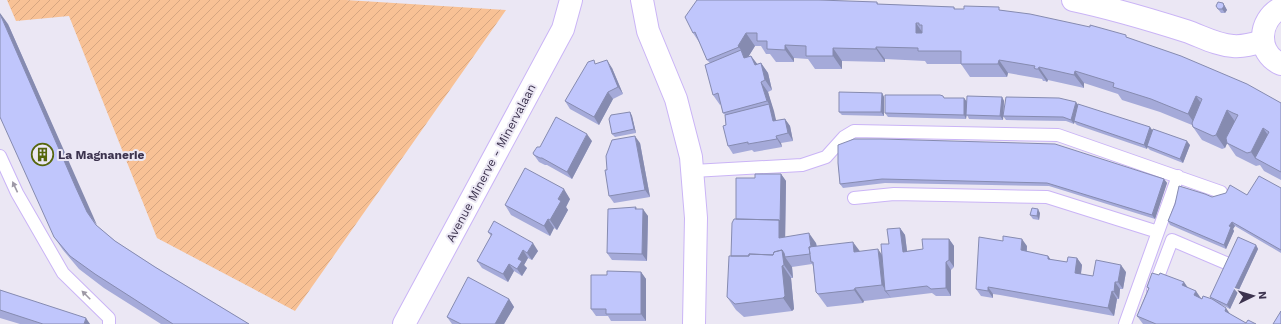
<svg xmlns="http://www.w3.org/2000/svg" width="1281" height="324" font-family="'Work Sans',sans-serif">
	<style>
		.garden { fill: url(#garden-furrows) }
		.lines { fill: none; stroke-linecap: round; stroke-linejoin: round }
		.lane-casing { stroke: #cab4f6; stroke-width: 14 }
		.street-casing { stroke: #cab4f6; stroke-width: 24 }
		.secondary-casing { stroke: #cab4f6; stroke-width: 24 }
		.lane { stroke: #fff; stroke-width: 12 }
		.street { stroke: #fff; stroke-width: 22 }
		.secondary { stroke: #fff; stroke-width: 22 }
		.wall { fill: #a5aad9 }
		.shaded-wall { fill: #868bb0 }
		.building { fill: #c0c6fc; stroke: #868bb0; fill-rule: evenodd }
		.oneway { fill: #9e99a6 }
		.labels { text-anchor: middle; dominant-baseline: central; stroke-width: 4; stroke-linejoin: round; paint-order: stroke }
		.poi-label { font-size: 12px; font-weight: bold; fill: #3c334e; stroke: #ebe7f4; text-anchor: start }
		.street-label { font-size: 12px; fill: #3c334e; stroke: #ebe7f4 }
	</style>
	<defs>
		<pattern id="garden-furrows" width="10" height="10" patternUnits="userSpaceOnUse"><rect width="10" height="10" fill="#f8c195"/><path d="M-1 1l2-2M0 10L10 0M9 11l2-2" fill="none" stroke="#d6a682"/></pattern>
	</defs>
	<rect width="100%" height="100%" fill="#ebe7f4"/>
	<path class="garden" d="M7 0H346L506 10 295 311 157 238 69 16 16 21Z"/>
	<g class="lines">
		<defs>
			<path id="lane" d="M0 156 17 193 63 273 109 318V324
				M693 171 802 165 826 157 844 137 854 131 1058 135 1221 192
				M854 198 894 194 1047 197 1158 232
				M1153 290 1172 240 1226 263
				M1125 324 1178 176"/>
			<path id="street" d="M642 0 648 31 676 99 691 157 696 218 694 324
				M1073 0C1111 8 1148 19 1186 31 1201 36 1216 45 1233 46 1243 47 1253 44 1263 41
				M404 324 563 29 571 0"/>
			<path id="secondary" d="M1281 8C1258 20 1256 53 1281 64"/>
		</defs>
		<use href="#lane" class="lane-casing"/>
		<use href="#street" class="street-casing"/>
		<use href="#secondary" class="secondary-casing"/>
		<use href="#lane" class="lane"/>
		<use href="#street" class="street"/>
		<use href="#secondary" class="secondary"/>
	</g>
	<path class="wall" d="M697 0 877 2 878 4 954 7 955 9 1001 10 1129 38 1281 103V180L1264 171 1260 165 1256 166 1236 156 1227 143 1225 148 1222 149 1202 140 1193 127 1192 125 1160 112 1122 100 1118 94 1084 83V88L1048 80 1047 82 1045 81H1043L1042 79 1008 73 1007 77H970L961 64H927L925 61 885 59V62L842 61V69H815L808 59 794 58V62H776L770 54H766L761 46H755L748 57 751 56 757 64 761 63 768 73 772 90 768 92 776 121 785 119 790 126 793 141 781 143 782 147 754 152 752 150 733 154 728 146 726 125 725 115 723 113 721 104 720 105 713 95 710 63 707 60 701 45 693 33Z
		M1223 3 1227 10 1225 13H1221L1218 9Z
		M8 24 96 225 115 241 155 267 249 324H161L104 288 79 269 63 250 54 237Z
		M597 64 612 68 623 94 613 99 599 125 570 109 565 101Z
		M882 93 884 97V116L842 115 839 112Z
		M1002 97 1004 101 1003 120 969 119 967 115 966 119 888 117 885 113 945 98H964L967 102Z
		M1078 105 1153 131 1190 145 1183 163 1150 150 1147 147V149L1077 125 1074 122V124L1066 121 1006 120 1003 116Z
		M630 112 632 116 636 133 615 137 612 134Z
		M592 141 572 179 547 165H545L539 162 534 155 540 147Z
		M640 143 650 197 614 203 609 196 607 170Z
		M838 163 1164 179 1167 183 1155 219 1049 186 885 183 843 188 840 184Z
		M781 174 786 181 785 237 816 243 817 246 882 255 889 244 900 228 905 235 907 251 923 249 949 239 954 246V267L951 270V296H936L932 293 864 301 863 303 827 307 816 292 813 266 812 264 792 267 793 278H791L794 309 792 311 744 317 736 310 727 297 736 219 755 178Z
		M1281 188V253L1235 226 1233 229 1234 231 1226 249 1170 225 1168 221 1212 197 1247 195Z
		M570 199 566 207 568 210 557 230 554 228 550 236 511 215 505 205Z
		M636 207 637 209 648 216 647 261 612 260 607 253Z
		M1040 213 1039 220 1033 219 1030 215Z
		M488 232 538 251 532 260 528 258 524 265 527 268 522 276 514 271 508 282 482 268 477 261 491 236Z
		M1256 245 1258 249 1230 309 1220 304 1230 314 1246 323 1256 324H1143L1137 316 1148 289 1147 287H1187L1202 299H1212L1210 297Z
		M1027 246V252L1048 256 1051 260 1067 262 1077 258 1082 265 1081 274 1093 276 1126 272 1123 289H1120L1119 299H1117L1114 316 1000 295 993 294V298L981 296 976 289Z
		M641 272 646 279V321H611L608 316H596L591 309Z
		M0 290 90 324H20L0 318Z
		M509 299 514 307 504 324H452L447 317Z"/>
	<path class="shaded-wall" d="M1223 3 1227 10 1225 13 1222 9Z
		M0 13 8 24 97 225 87 212 76 188 0 14Z
		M916 23 925 36 916 33Z
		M746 33 755 46 747 59 744 58 741 50 738 46Z
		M785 45 794 58V62L785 50Z
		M876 47 885 59V62L876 49Z
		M833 48 842 61V69L833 56Z
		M751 56 758 65H755Z
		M607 60 612 68 623 94 618 87Z
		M999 60 1008 73 1007 77 998 64Z
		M761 63 768 73 772 90 765 80Z
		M1039 67 1048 80 1047 82 1038 69Z
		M1075 71 1084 83V88L1074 75Z
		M761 82 768 92 774 111 767 101Z
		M608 92 613 99 599 125 594 117Z
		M882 93 884 97V116L881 112Z
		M1196 96 1205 109 1197 127 1188 114Z
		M1002 97 1004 101 1003 120 1000 116Z
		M964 98 967 102 966 119 964 115Z
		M1076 102 1079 106 1074 124 1071 120Z
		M769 104 774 111 778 129 773 121Z
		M1227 110 1236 123 1225 148 1216 135Z
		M630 112 632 116 636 133 634 129Z
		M785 119 790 126 793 141 788 133Z
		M1150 127 1153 131 1147 149 1144 145Z
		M1263 128 1272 141 1255 158 1251 152Z
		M587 134 592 141 572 179 567 172Z
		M635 136 640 143 650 197 645 190Z
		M776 136 781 143 782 147 777 139Z
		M1187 141 1190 145 1183 163 1180 159Z
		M781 174 786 181 785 248 779 238V220Z
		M1164 179 1167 183 1155 219 1152 215Z
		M564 189 570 199 566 207 568 210 557 230 550 220 558 199Z
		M643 209 648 216 647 261 642 254Z
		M1038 209 1040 213 1039 220 1037 216Z
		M548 219 554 228 550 236 544 226Z
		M1232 222 1235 226 1233 229 1234 231 1226 249 1224 245 1229 226Z
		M900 228 905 235 908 259 903 252Z
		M809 233 816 243 818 263 812 254Z
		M949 239 954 246V267L949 260Z
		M1022 239 1027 246 1026 258 1021 250Z
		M853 242 862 254 854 252Z
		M533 243 538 251 532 260 527 253Z
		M1256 245 1258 249 1230 309 1227 305Z
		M878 249 887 262 885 291 891 298 882 285Z
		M523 250 528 258 524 265 527 268 522 276 517 269 518 259Z
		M782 250 787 257H785L792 267 793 278 784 265Z
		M1048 256 1053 263 1048 259Z
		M776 258 783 264V266L791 278 794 309 792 311 783 298Z
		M1077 258 1082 265 1080 280 1075 273Z
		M946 262 951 270V296L946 288Z
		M509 264 514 271 508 282 503 274Z
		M1121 265 1126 272 1123 289 1118 282Z
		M641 272 646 279V321L641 314Z
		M1115 282 1120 289 1119 299 1114 292Z
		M1184 282 1193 295 1182 285Z
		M988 287 993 294V298L988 291Z
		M855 288 864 301 863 303 854 290Z
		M1112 291 1117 299 1114 316 1108 308Z
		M1196 291 1205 304 1194 295Z
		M509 299 514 307 504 324H495Z
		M1226 308 1235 321 1225 311Z
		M86 318 90 324H84Z"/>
	<path class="building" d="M697 0H819L877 2V4L954 7V9H964V6L999 7V10L1030 14 1090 27V25L1126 35V37L1181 56 1247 84 1281 103V172L1255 158 1269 132 1263 128 1251 152 1247 153 1227 143 1226 138 1238 115 1233 113 1227 110 1216 135 1213 136 1193 127 1192 123 1202 99 1196 96 1188 114 1151 99 1113 87 1114 83 1075 71 1074 75 1039 67 1038 69H1036L1034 68 1035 66 999 60 998 64H961V51H918V48L876 47V49L833 48V56H806V46L785 45V50L767 49V41H757V33H746L738 46 739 47 707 60 695 32 693 33 685 17ZM916 23H919V25H922V33H916Z
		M1218 2 1223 3 1224 6 1222 9H1218L1216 6Z
		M0 14 76 188 87 212 96 225 115 241 155 267 249 324H173L95 274 70 256 54 237 0 117Z
		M741 50 744 58 751 56 755 65 761 63 765 80 761 82 767 101 723 113 718 93 713 95 705 65Z
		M594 60 595 64 607 60 618 87 608 92 594 117 565 101 588 62Z
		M839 92 882 93 881 112H839Z
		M885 95H940L943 96 944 98H964V115L885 113Z
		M967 96 1002 97 1000 116 966 115Z
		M1006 97 1059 98 1076 102 1071 120 1063 117 1003 116Z
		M769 104 773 121 785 119 788 133 776 136 777 139 748 144V142L728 146 723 126 726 125 725 115Z
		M1078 104 1150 127 1144 145 1074 121Z
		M630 112 634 129 612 134 609 119 611 115Z
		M556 117 587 134 567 172 542 158H540L534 155 533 153 537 147H540Z
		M1153 129 1187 141 1180 159 1147 146Z
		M635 136 645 190 609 196 605 170H607L606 156 612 140Z
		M854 139H881L1055 144 1164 179 1152 215 1047 183 882 179 840 184 838 163V145Z
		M525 168 564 189 558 199 561 201 550 220 548 219 544 226 505 205Z
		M755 174H781L780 222 779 220 736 219V178H755Z
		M1259 176 1281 188V250L1232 222 1229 226 1231 227 1224 245 1168 221 1175 204 1179 186 1205 194 1212 197 1226 193 1230 185 1247 195Z
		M636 207 635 209H643L642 254 607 253 608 209Z
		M1032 208 1038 209 1037 216 1030 215Z
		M734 219 779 220V238L809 233 811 247H809L810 254 785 257 784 253 782 250 774 252 773 255 749 254V256H731L732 223Z
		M494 221 533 243 527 253 523 250 518 259 522 261 517 269 509 264 503 274 477 261 492 234 488 232Z
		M900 228 903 252 923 249 922 239H949V260L946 262V288L931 289 927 286 885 291 881 244H889L887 229Z
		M1003 236 1022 239 1021 250 1048 256V259L1067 262 1068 257H1069L1077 258 1075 273 1093 276 1096 260 1121 265 1118 282H1115L1114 292 1112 291 1108 308 994 288 988 287V291L976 289 979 237 1003 241Z
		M1238 237 1256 245 1227 305 1210 297Z
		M853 242 854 252 878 249 882 285 855 288 854 290 818 294 816 292 813 262H811L809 247Z
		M782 250 784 265 782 266 785 296 783 298 735 304 727 297 729 256H749V254L773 255 774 252Z
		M607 271 641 272V314H606V309H591V275H607Z
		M1152 273 1159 275 1160 273 1184 282 1182 285 1196 291 1194 295 1202 299 1203 296 1212 299 1226 308 1225 311 1246 323 1248 320 1256 324H1156L1137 316 1149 288 1147 287Z
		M468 277 509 299 495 324H461L447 317Z
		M0 290 86 318 84 324H43L0 310Z
		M1281 311V324H1273Z"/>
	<defs><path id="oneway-solid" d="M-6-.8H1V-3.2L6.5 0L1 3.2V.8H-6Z"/></defs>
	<g class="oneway">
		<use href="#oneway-solid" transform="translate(15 187) rotate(-115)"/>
		<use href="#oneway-solid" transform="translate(86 295) rotate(-135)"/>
	</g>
	<defs>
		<symbol id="building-ring" viewBox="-11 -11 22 22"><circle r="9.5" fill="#ebe7f4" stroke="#56660d" stroke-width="1.5"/><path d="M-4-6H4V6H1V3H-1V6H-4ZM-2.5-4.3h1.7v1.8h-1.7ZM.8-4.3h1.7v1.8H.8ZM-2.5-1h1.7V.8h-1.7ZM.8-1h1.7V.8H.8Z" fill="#56660d"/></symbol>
	</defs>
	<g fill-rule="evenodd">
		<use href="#building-ring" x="30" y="142" width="25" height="25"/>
	</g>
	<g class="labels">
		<g class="poi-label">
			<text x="58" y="155">La Magnanerie</text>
		</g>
		<g class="street-label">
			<text transform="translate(491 163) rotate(-62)">Avenue Minerve - Minervalaan</text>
		</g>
	</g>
	<g transform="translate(1253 296) rotate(85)" stroke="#ebe7f4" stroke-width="3" paint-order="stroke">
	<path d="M0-3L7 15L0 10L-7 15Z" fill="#3c334e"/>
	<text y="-6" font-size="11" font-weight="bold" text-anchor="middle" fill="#3c334e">N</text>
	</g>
</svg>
